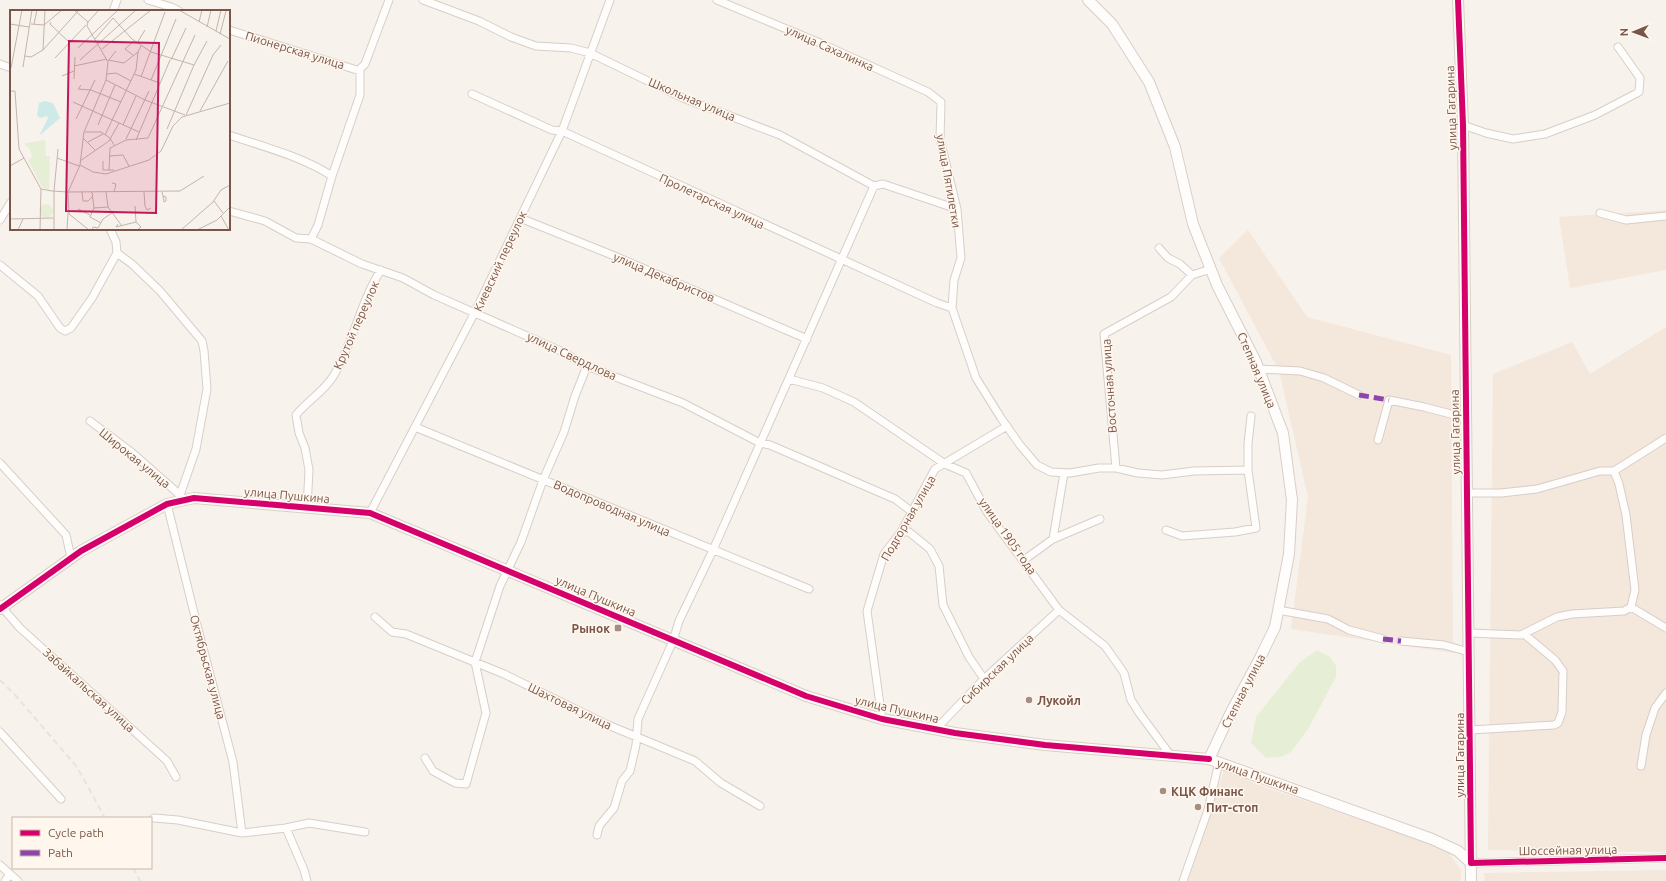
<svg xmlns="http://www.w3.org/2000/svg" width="1666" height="881" font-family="Ubuntu,sans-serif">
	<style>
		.residential { fill: #f4e7dc }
		.green { fill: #e6efd6 }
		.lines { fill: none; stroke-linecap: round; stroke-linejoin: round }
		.street-casing { stroke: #d7cec8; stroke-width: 9 }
		.secondary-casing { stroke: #d8cec8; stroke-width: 12 }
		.street { stroke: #fefdfc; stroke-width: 7 }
		.secondary { stroke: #fefdfc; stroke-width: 10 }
		.rail { stroke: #e5e3e5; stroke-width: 2; stroke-dasharray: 6 4; stroke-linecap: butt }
		.quiet { stroke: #8e44ad; stroke-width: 5; stroke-dasharray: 10 5; stroke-linecap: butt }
		.cycleway-casing { stroke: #fff7ee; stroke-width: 8 }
		.cycleway { stroke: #d6006c; stroke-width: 6 }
		.poi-dot { fill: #a58d82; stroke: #fff7ee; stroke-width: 1.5 }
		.labels { text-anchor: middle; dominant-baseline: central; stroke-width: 3; stroke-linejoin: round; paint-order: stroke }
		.street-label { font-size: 12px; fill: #795649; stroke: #fff7ee }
		.poi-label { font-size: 12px; font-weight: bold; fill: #795649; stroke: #fff7ee; text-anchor: start }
		.inset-road { fill: none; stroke: #c5b4ab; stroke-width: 1 }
		.view { fill: #c2185b; fill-opacity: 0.15; stroke: #c2185b; stroke-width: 2 }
		.inset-edge { fill: none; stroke: #795649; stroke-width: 2 }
	</style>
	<rect width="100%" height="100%" fill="#f8f2ec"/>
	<path class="residential" d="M1666 210V270L1570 288 1559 217Z
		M1248 230 1307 317 1451 355 1453 653 1291 629 1308 497 1279 371 1219 258Z
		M1666 327V852L1488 850 1493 374 1572 342 1590 374Z
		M1224 770 1264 787 1445 848 1461 870V881H1188Z
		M1666 870V881H1485L1484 873Z"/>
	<path class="green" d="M1317 650 1330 657 1336 666V677L1308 729 1291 752 1281 757 1266 758 1251 743 1256 717 1299 663Z"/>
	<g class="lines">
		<defs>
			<path id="street" d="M148 0 171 7 179 11
				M423 0 479 21 511 37 536 46 571 48 590 53 683 98 780 135 874 186 883 184 957 209
				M717 0 820 43 928 92 941 102 940 139 957 209 961 258 954 280 952 308 976 378 1001 418 1020 445 1037 465 1051 472 1070 473 1099 468H1116L1138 473 1162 475 1194 471 1248 470V444L1251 416
				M113 11 117 0
				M229 30 360 71
				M0 64 11 68
				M472 94 552 130 562 131 937 303 952 308
				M1463 125 1486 133 1513 139 1545 134 1595 115 1639 92 1640 78 1618 47
				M229 135C264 147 301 156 332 176
				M229 211 265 221 296 238 311 239 362 264 403 278 434 295 561 351 587 366 683 403 760 443 770 445 895 499 911 511
				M1600 213 1626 220 1666 216
				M520 218 617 257 807 339
				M0 220 11 202
				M311 239 318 225 332 176 360 95V69L365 64 389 0
				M1159 248 1168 258 1180 264 1192 275
				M117 253 132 264 160 291 202 341 204 351 207 389 196 449 178 501
				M0 265 38 296 60 328 65 331 71 328 92 298 117 253 116 242 110 229
				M1259 369 1300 371 1324 378 1359 395
				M789 379 823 388 854 402 945 464 966 473 987 512 1059 610 1105 646 1124 673 1131 700 1140 714 1171 756
				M90 421 130 451 180 495
				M415 427 809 589
				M1378 440 1389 400 1424 407 1466 418
				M0 463 66 535 71 558
				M1116 468 1104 334 1171 297 1192 275 1211 269
				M1614 471 1619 484 1626 515 1635 590 1631 607
				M1467 493H1501L1537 489 1600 471H1614L1666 438
				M167 504 197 625 233 762 242 833
				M307 508 309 470 305 448 299 433 296 415C308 400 325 391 334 375 354 342 360 302 381 270
				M370 513 475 312 562 131 610 0
				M1166 530 1182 536 1235 532 1256 528 1248 470
				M901 532H909L930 549 939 566 943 605 969 657 984 679
				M1053 539 1100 519
				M1024 560 1053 539 1064 473
				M0 605 20 628 167 761 176 777
				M1278 610 1328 619 1349 630 1383 639
				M375 617 392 632 406 634 504 674 608 725 695 761 721 783 760 806
				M1469 633 1521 635 1557 617 1572 614 1624 611 1631 607 1666 628
				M1401 641 1444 645 1469 652
				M882 719 867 611 884 554 901 532 935 469 1007 426
				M935 730 984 679 1059 610
				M1470 730 1554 725 1558 723 1562 712 1563 671 1555 660 1524 634
				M0 732 61 799
				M425 758 433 771 455 783 466 784 486 713 475 662 500 586 521 542 543 480 564 432 575 396 587 366
				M1641 766 1646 735 1655 708 1666 693
				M154 818 178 820 242 833 286 828 309 823 365 832
				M286 828 304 870 307 881
				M597 835 599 826 614 808 622 781 630 771 636 745 638 719 673 641 679 621 713 550 874 186
				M1471 863 1666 858
				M0 865 18 881
				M5 881 10 874
				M1183 881 1208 810 1219 762"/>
			<path id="secondary" d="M1088 0 1112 24 1149 82 1175 147 1193 224 1217 285 1256 362 1283 433 1292 500 1289 554 1275 627 1260 658 1231 712 1209 759
				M1458 0 1463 125 1471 881
				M0 609 81 551 167 504 194 498 370 513 806 696 882 719 955 733 1045 745 1209 759 1432 839 1458 851 1471 863"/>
		</defs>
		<use href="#street" class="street-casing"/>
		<use href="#secondary" class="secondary-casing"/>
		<use href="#street" class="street"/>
		<use href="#secondary" class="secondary"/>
		<path class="rail" d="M0 680 16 696 77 767 105 818
			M133 868 140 881"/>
		<path class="quiet" d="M1359 395 1389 400
			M1383 639 1401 641"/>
		<defs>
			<path id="cycleway" d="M1458 0 1463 125 1471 863 1666 858
				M0 609 81 551 167 504 194 498 370 513 806 696 882 719 955 733 1045 745 1209 759"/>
		</defs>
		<use href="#cycleway" class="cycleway-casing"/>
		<use href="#cycleway" class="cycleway"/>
	</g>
	<g class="poi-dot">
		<rect x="614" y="624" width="8" height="8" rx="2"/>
		<circle cx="1029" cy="700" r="4"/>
		<circle cx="1163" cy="791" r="4"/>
		<circle cx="1198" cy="807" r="4"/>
	</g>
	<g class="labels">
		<g class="street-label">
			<text transform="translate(830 48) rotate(24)">улица Сахалинка</text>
			<text transform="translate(295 50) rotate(17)">Пионерская улица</text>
			<text transform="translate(692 99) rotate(23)">Школьная улица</text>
			<text transform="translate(1451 108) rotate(-92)">улица Гагарина</text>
			<text transform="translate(949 181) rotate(80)">улица Пятилетки</text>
			<text transform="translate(712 201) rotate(25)">Пролетарская улица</text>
			<text transform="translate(500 261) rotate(-65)">Киевский переулок</text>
			<text transform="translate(664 277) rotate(23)">улица Декабристов</text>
			<text transform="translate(356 325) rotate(-66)">Крутой переулок</text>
			<text transform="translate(572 356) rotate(25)">улица Свердлова</text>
			<text transform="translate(1257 370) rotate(67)">Степная улица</text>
			<text transform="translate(1109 386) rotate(-94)">Восточная улица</text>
			<text transform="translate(1455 432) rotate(-91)">улица Гагарина</text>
			<text transform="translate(135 458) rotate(39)">Широкая улица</text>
			<text transform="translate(287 495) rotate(5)">улица Пушкина</text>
			<text transform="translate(612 508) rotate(23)">Водопроводная улица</text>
			<text transform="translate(908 518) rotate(-60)">Подгорная улица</text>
			<text transform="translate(1008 536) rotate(55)">улица 1905 года</text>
			<text transform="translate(596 596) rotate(23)">улица Пушкина</text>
			<text transform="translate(208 667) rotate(75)">Октябрьская улица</text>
			<text transform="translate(997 669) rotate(-44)">Сибирская улица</text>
			<text transform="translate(89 690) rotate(42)">Забайкальская улица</text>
			<text transform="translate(1243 691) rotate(-63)">Степная улица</text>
			<text transform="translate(570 706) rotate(26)">Шахтовая улица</text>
			<text transform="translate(897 709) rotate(13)">улица Пушкина</text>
			<text transform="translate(1459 755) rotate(-90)">улица Гагарина</text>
			<text transform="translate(1258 776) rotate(19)">улица Пушкина</text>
			<text transform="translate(1568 850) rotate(-1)">Шоссейная улица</text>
		</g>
		<g class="poi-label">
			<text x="610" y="628" text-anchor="end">Рынок</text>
			<text x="1037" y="700">Лукойл</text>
			<text x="1171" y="791">КЦК Финанс</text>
			<text x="1206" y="807">Пит-стоп</text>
		</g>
	</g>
	<g transform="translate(10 10)">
		<rect width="220" height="220" fill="#f8f2ec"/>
		<path d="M35 130 36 146H40L39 180 32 177 18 150 22 147 19 138 15 135V133ZM29 201a7 7 0 1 1 14 0a7 7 0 1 1-14 0Z" fill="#e6efd6"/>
		<path d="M35 91 43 93 50 108 29 126 38 108 37 106 30 108 27 105 29 93Z" fill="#cdeae9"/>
		<path class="inset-road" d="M35 0 33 40 69 0M64 0 78 12M169 0 220 29M41 12 40 14 60 33M78 12 89 0M189 12 192 0M0 14 19 17M21 14 34 15 52 0M24 14 27 0M197 17 201 0M206 21 211 0M210 24 216 1M85 29 103 8 122 29 141 42 184 55M127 33 135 20M68 38 108 0M92 39 141 0M123 45 115 39 124 31M15 46 21 47 33 40M45 48 76 15M70 50 126 0M98 50 114 53 128 42 131 36M161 50 176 18M98 51 106 41M64 56 97 49M13 57 22 0M1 58 12 0M97 64 106 63 121 71M124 64 150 73M52 66 64 61M131 67 155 2M64 69 65 47M96 70 135 90 175 105M141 70 166 9M71 75 68 79 81 80 111 92M0 81H5L9 139 31 179 42 181 58 182 70 155 83 162 96 164 139 150 151 141 163 116 172 107 220 93M63 92 129 122M190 101 218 51M176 105 203 45 211 35M66 109 85 70M88 115 105 75M113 115 126 86M157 119 184 55 197 31M75 122H91L100 128 104 135M95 125 126 60 128 42M73 128 85 140M116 129 139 81M126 130 160 50M78 132 93 124M99 146 113 145 119 156M47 148 69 156M70 151 99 131 109 113M93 151V160H99M70 155 74 122 96 70 98 52 77 16 78 12M0 156 14 148M104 160H99L100 138 116 130 138 128 185 25M102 173 106 174 104 182M44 181 48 139M72 182 73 191H78L82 187M82 182 84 198 80 207 91 213M96 182 98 197 112 216M134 182 135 196 137 200 141 198M152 182 153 186 154 192 156 191V187L153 186M204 191 213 203M125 196 126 212M84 198 98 197M68 199 80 205M211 206 219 220M0 209 43 208M108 214 106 217 126 212 131 217 127 220M8 220 13 209M30 220 31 179M44 220V181M57 220 58 203M79 220 59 204 58 182 170 181 194 166M82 220 83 217 88 218 93 209 102 203M171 220 203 192 211 180 220 175M187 220 207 210 220 197"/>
		<path class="view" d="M59 31 149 33 146 203 56 201Z"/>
		<rect width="220" height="220" class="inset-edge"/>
	</g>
	<rect x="12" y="817" width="140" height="52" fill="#fff7ee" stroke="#c9b7ac"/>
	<rect x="20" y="830" width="20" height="6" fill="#d6006c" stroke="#c9b7ac"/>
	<text x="48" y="837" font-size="12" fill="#795649">Cycle path</text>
	<rect x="20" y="850" width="20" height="6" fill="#8e44ad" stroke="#c9b7ac"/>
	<text x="48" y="857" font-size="12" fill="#795649">Path</text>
	<g transform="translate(1634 32) rotate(269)" stroke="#fff7ee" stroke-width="3" paint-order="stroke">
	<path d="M0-3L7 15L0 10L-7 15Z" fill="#795649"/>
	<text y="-6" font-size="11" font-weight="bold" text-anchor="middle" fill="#795649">N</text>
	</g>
</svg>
